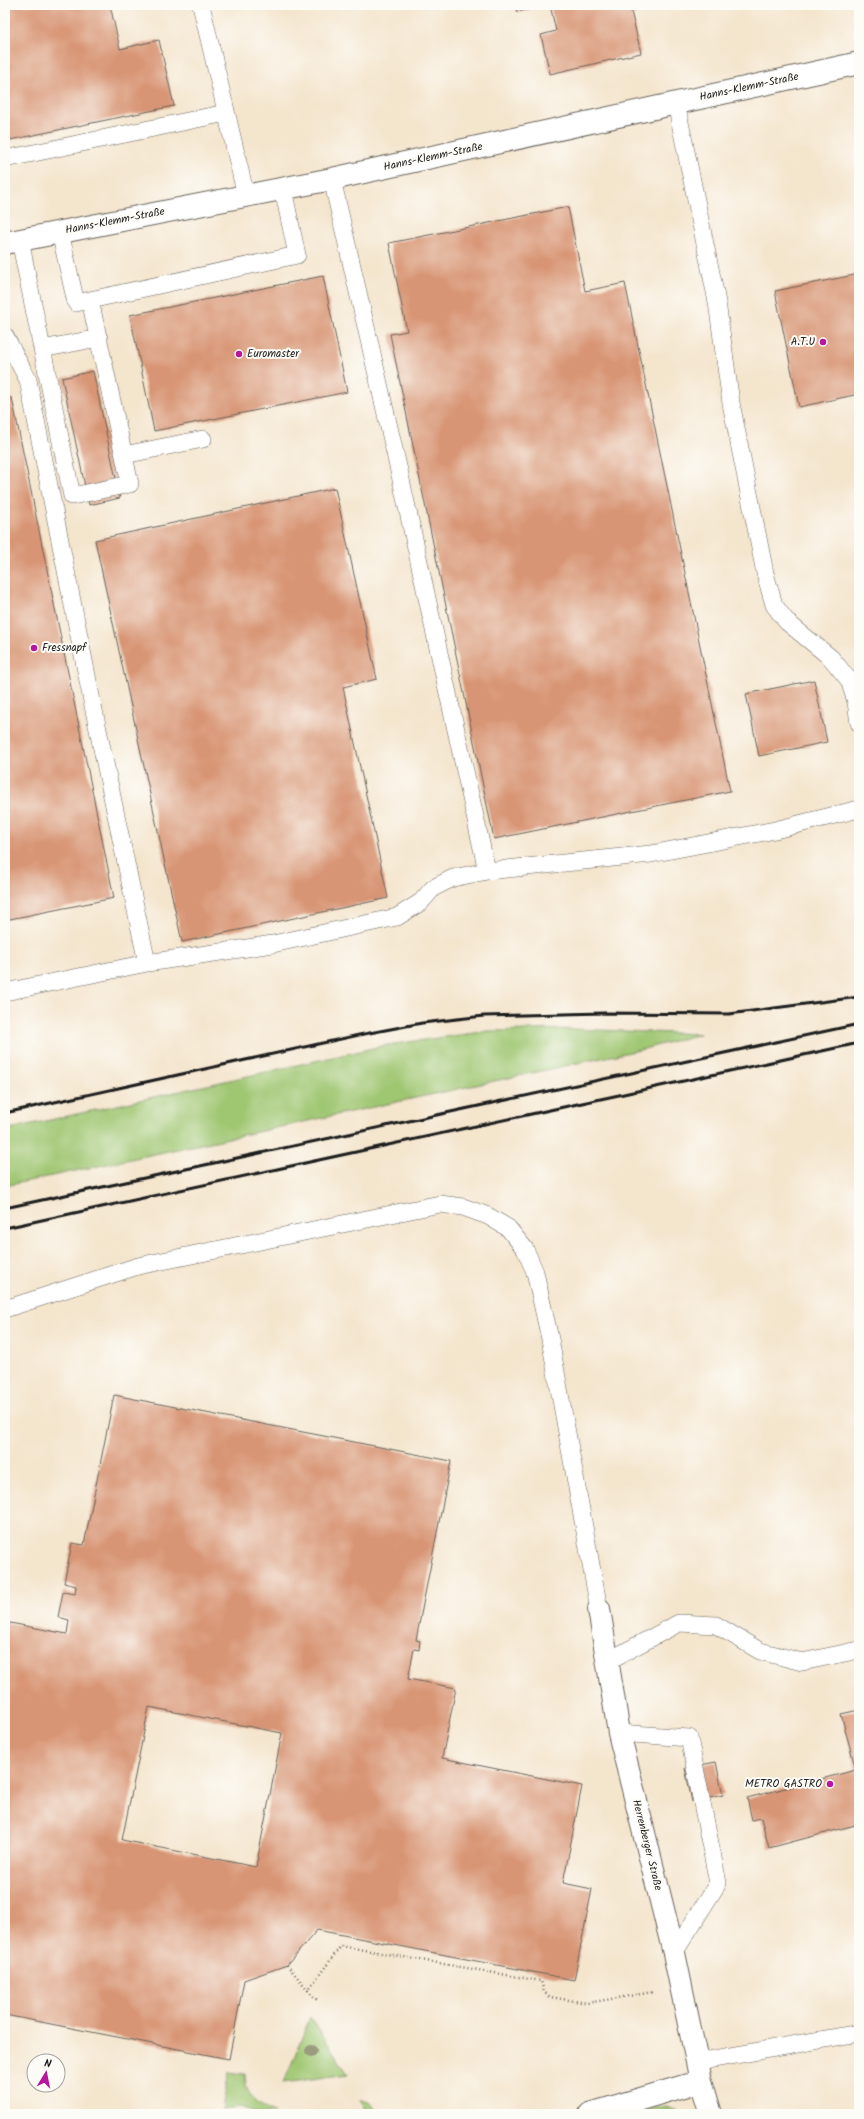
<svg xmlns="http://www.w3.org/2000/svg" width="864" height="2119" font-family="Kalam,sans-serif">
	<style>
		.green { fill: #9fc671; stroke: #5e7146 }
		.building { fill: #d89575; fill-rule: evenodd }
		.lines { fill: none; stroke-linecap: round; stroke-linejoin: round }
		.service-casing { stroke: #68625a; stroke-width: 18 }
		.minor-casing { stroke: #68625a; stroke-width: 24 }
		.path { stroke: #68625a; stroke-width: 2.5; stroke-dasharray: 1 3; stroke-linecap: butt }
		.service { stroke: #fff; stroke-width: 17 }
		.minor { stroke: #fff; stroke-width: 22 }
		.rail { stroke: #1c1c1c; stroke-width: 3 }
		.tree { fill: #9a9c7e }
		.poi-dot { fill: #b5179e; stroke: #fdfcf7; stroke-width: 1.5 }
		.labels { text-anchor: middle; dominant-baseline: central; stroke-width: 4; stroke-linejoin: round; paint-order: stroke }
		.street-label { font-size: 11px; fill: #1c1c1c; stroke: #fdfcf7 }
		.poi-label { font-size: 11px; fill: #1c1c1c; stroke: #fdfcf7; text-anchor: end }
	</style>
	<rect width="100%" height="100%" fill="#fdfcf7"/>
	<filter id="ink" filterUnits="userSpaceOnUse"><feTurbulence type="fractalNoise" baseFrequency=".025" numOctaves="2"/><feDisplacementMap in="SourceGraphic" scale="8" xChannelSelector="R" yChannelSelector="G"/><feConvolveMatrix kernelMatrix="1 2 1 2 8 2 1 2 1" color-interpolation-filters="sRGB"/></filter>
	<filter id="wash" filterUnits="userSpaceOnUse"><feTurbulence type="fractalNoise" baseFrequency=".012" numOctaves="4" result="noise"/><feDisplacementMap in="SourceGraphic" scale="16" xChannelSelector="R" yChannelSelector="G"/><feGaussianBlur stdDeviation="0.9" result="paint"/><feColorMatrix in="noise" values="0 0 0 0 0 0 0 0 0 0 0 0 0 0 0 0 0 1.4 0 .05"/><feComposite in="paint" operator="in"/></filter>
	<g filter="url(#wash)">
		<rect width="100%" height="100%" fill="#f4e5cd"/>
		<path class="green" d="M574 1029 700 1034 644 1049 5 1186V1130L387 1045 488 1031Z
			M310 2017 348 2074 284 2083Z
			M229 2072 245 2074C246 2098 256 2102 274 2114H261L240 2107 222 2109Z
			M359 2100 369 2102 378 2114H367Z
			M667 2106 683 2114H635V2111Z"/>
		<g id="blocks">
			<path class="building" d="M5 5H110L120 49 159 40 174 106 5 141Z
				M515 5H546V6L517 12Z
				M550 5H641L642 8 631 11 641 53 550 74 541 35 556 31Z
				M568 207 585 291 625 283 730 791 494 839 390 334 407 331 389 243Z
				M859 274V394L799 407 775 291Z
				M323 276 347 392 154 431 130 315Z
				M93 371 120 498 89 505 62 378Z
				M12 398 114 898 5 920V399Z
				M335 488 377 679 343 687 388 898 182 942 95 540Z
				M814 680 827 742 759 756 746 694Z
				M114 1395 451 1461 416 1640 420 1641 419 1650 414 1649 408 1679 456 1688 442 1758 582 1786 563 1883 592 1889 574 1980 317 1930 287 1965 244 1980 229 2059 5 2015V1622L67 1634 69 1620 58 1617 63 1592 75 1594 76 1586 64 1583 72 1543 84 1545ZM149 1707 282 1733 256 1867 122 1840Z
				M859 1710V1824L769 1848 761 1818 752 1820 747 1798 856 1770 841 1714Z
				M716 1762 723 1795 692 1802 685 1768Z"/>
		</g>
	</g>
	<g filter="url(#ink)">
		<use href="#blocks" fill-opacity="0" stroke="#68625a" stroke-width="1"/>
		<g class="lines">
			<defs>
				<path id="service" d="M201 5 246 196
					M676 103 717 302 731 403 765 573 774 605 787 622 831 658 849 680 856 702 859 723
					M5 159 226 113
					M332 179 400 475 487 871
					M20 240 72 496 130 484 90 300 76 303 60 232
					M90 300 297 255 283 189
					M5 336 28 380 92 701 147 963 5 992
					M42 349 99 338
					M124 455 203 439
					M147 963 273 944 397 917 421 902 433 888 453 878 487 871 651 854 775 830 859 809
					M5 1309 138 1266 440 1204 463 1207 488 1216 508 1228 525 1249 535 1272 550 1339 599 1609
					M606 1662 679 1623 716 1625 760 1651 802 1662 859 1650
					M619 1733 689 1738 718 1883 674 1953
					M697 2062 859 2033"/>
				<path id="minor" d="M5 243 332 179 859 63
					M599 1609 619 1733 674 1953 701 2081 711 2114
					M590 2114 701 2081"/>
			</defs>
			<use href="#service" class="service-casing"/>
			<use href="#minor" class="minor-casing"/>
			<path class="path" d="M287 1965 308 1990 341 1946 541 1981 544 1992 550 1997 587 2003 653 1992
				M308 1990 317 2000"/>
			<use href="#service" class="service"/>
			<use href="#minor" class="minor"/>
			<path class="rail" d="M5 1113 359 1035 422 1023 484 1016 604 1013 729 1014 859 997
				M5 1208 859 1024
				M5 1228 859 1043"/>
		</g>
		<circle class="tree" cx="311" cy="2051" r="6"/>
	</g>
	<g class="poi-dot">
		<circle cx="823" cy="342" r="4"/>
		<circle cx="239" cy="354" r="4"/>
		<circle cx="34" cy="648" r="4"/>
		<circle cx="830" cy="1784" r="4"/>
	</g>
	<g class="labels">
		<g class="street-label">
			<text transform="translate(749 87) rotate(-12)">Hanns-Klemm-Straße</text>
			<text transform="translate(433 157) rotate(-12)">Hanns-Klemm-Straße</text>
			<text transform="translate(115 221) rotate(-11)">Hanns-Klemm-Straße</text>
			<text transform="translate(647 1845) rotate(76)">Herrenberger Straße</text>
		</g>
		<g class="poi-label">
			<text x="815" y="342">A.T.U</text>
			<text x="247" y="354" text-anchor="start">Euromaster</text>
			<text x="42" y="648" text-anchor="start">Fressnapf</text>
			<text x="822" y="1784">METRO GASTRO</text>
		</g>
	</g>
	<rect width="864" height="2119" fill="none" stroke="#fdfcf7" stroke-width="20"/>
	<g transform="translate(46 2073) rotate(10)"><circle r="19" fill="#fdfcf7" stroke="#a3a29f"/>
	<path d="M0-3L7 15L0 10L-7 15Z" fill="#b5179e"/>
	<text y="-6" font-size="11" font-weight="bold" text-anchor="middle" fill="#1c1c1c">N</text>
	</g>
</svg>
